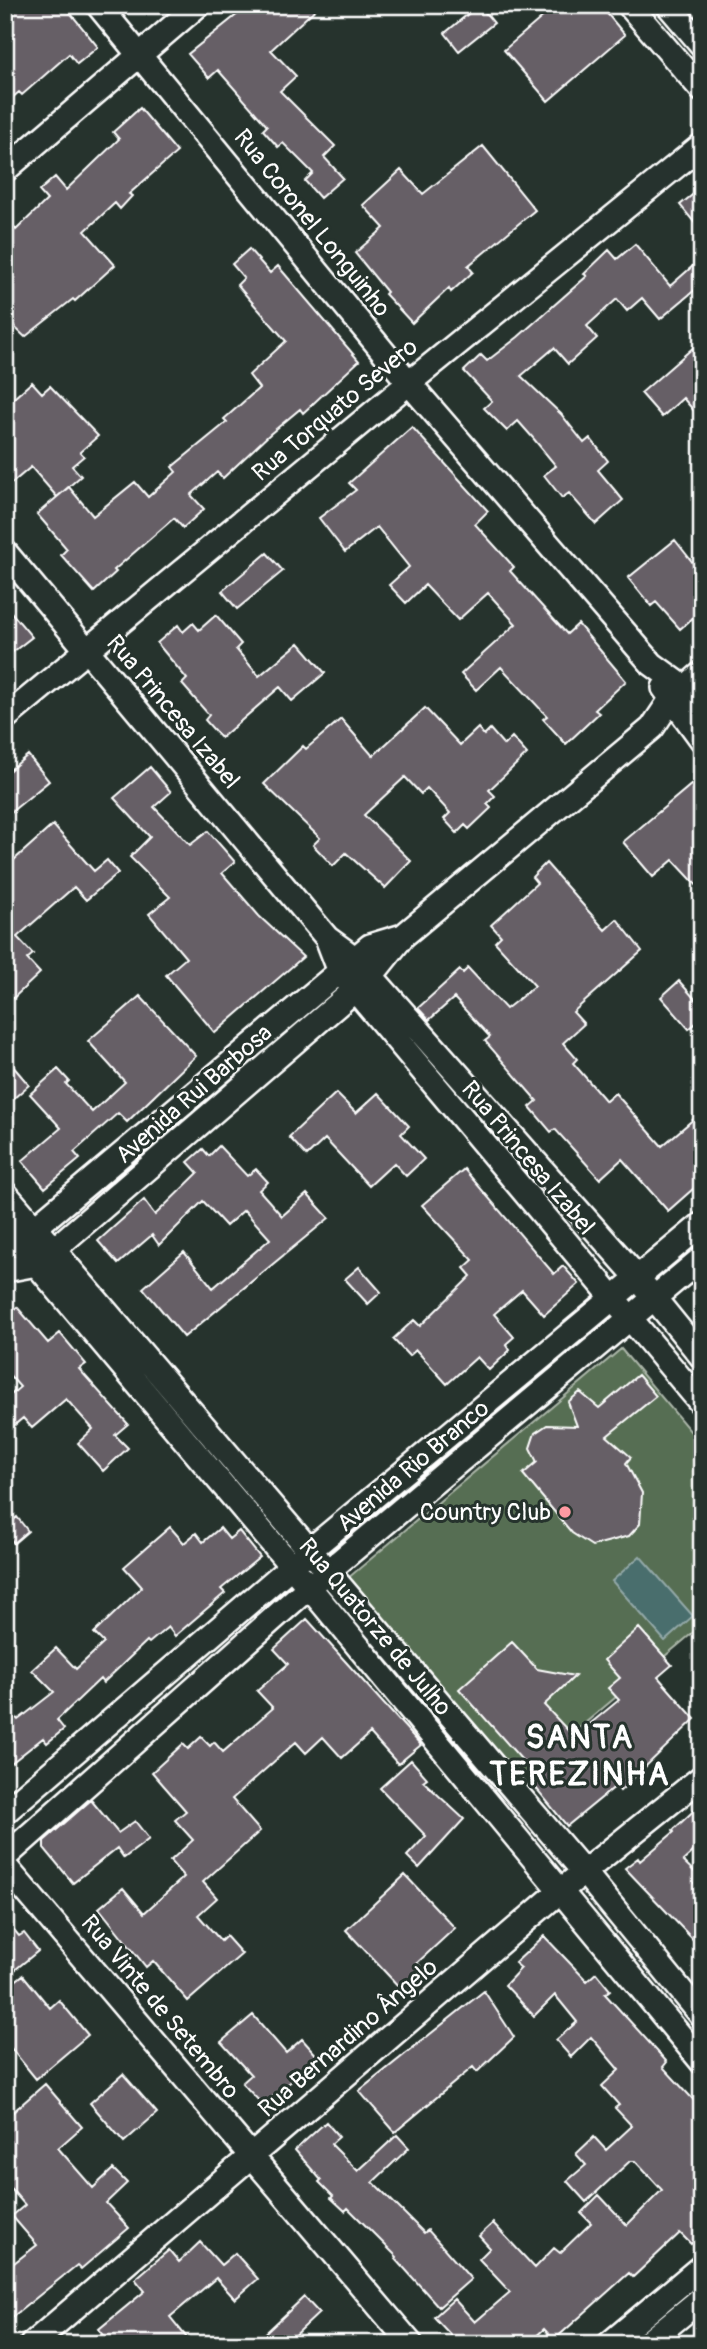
<svg xmlns="http://www.w3.org/2000/svg" width="707" height="2349" font-family="Pangolin,sans-serif">
	<style>
		.green { fill: #576e53; stroke: #abb6a9; stroke-width: 2 }
		.water { fill: #4a6e6d; stroke: #92a8a7; stroke-width: 2 }
		.building { fill: #665e66; stroke: #fff; stroke-width: 2 }
		.lines { fill: none; stroke-linecap: round; stroke-linejoin: round }
		.minor-casing { stroke: #fff; stroke-width: 28 }
		.minor { stroke: #26332d; stroke-width: 23 }
		.poi-dot { fill: #ff9aa2; stroke: #26332d; stroke-width: 2.5 }
		.labels { text-anchor: middle; dominant-baseline: central; stroke-width: 6; stroke-linejoin: round; paint-order: stroke }
		.street-label { font-size: 24px; fill: #fff; stroke: #26332d }
		.poi-label { font-size: 24px; fill: #fff; stroke: #26332d; text-anchor: end }
		.district-label { font-size: 32px; font-weight: bold; letter-spacing: 2px; fill: #fff; stroke: #26332d }
	</style>
	<rect width="100%" height="100%" fill="#26332d"/>
	<filter id="ink" filterUnits="userSpaceOnUse"><feTurbulence type="fractalNoise" baseFrequency=".0143" numOctaves="2"/><feDisplacementMap in="SourceGraphic" scale="14" xChannelSelector="R" yChannelSelector="G"/><feConvolveMatrix kernelMatrix="1 2 1 2 8 2 1 2 1" color-interpolation-filters="sRGB"/></filter>
	<g filter="url(#ink)">
		<path class="green" d="M621 1349 702 1445V1625L517 1780 348 1578Z"/>
		<path class="water" d="M640 1556 693 1616 665 1641 612 1581Z"/>
		<path class="building" d="M14 5H64L98 47 77 64 69 54 22 95 19 92 5 104V13Z
			M249 5H320L271 50 296 76 280 91 335 146 324 157 343 178 320 198 305 181 313 173 283 143 278 147 263 130 267 126 218 70 209 78 188 54Z
			M479 5 494 23 459 51 445 33Z
			M538 5H600L625 35 548 101 504 50 546 14Z
			M140 108 177 152 129 194 132 196 120 209 115 203 85 231 115 265 75 301 73 299 25 337 5 318V218L16 230 47 200 39 191 55 177 66 190 119 139 113 132Z
			M483 146 535 210 468 266 473 272 451 292 449 288 412 323 385 294 387 292 355 253 384 228 363 205 401 170 423 194Z
			M702 187V232L680 205Z
			M635 244 670 286 702 258V284L660 319 642 298 627 311 617 299 587 326 597 338 568 364 554 348 521 376 561 414 584 443 590 438 608 461 598 470 623 500 596 524 569 493 562 498 544 475 556 466 533 438 518 421 507 431 484 408 492 401 464 371 481 355 487 361 518 337 587 276 584 274 609 250 617 259Z
			M249 249 270 273 278 266 359 361 303 413 300 409 270 434 223 478 217 472 191 495 204 509 183 528 174 518 114 570 116 572 94 592 61 555 67 549 37 514 69 487 93 516 135 482 148 497 176 472 172 467 227 422 224 419 259 388 249 375 286 341 237 285 244 278 232 264Z
			M702 340V420L683 398 662 417 641 393Z
			M32 382 42 393 50 386 98 436 80 452 84 456 72 466 81 476 57 497 31 467 5 489V406Z
			M412 427 488 511 475 524 514 567 510 571 567 634 578 624 626 681 595 710 599 713 566 744 543 719 547 716 501 667 476 690 461 674 516 624 488 593 458 620 425 585 406 603 389 585 409 567 377 527 345 552 319 518 356 490 349 483Z
			M675 540 694 564 702 557V610L680 629 656 602 651 606 628 578Z
			M267 553 283 571 237 609 222 591Z
			M5 605 32 637 5 658Z
			M216 615 241 644 236 649 259 676 299 643 325 673 292 701 280 687 221 738 205 720 209 715 182 684 187 679 157 643 178 625 183 632 193 623 199 630Z
			M425 708 460 745 478 728 484 735 490 729 504 745 512 737 527 754 489 790 495 796 487 804 491 808 469 829 465 825 457 833 444 819 450 813 427 788 421 794 405 777 364 815 411 861 385 888 346 853 333 866 313 845 320 838 264 784 303 746 306 749 341 719 373 756Z
			M28 755 49 781 5 817V774Z
			M150 767 171 792 154 807 190 845 208 831 235 862 222 873 259 916 303 957 215 1033 166 975 186 958 149 914 170 897 130 857 150 837 114 798Z
			M692 784 702 796V891L673 860 653 877 623 842Z
			M53 825 94 871 107 860 118 873 86 900 74 887 17 937 33 954 27 959 40 973 5 1006V946L12 940 5 932V868Z
			M546 863 605 930 617 919 642 951 573 1012 584 1024 563 1043 577 1059 573 1063 606 1101 615 1093 662 1146 702 1112V1181L668 1211 622 1159 600 1179 555 1129 551 1132 530 1107 537 1101 485 1041 490 1037 454 998 429 1020 418 1008 460 970 463 973 468 968 506 1009 535 986 495 942 501 936 491 925 537 883 532 877Z
			M679 981 702 1007V1018L689 1029 661 997Z
			M140 996 196 1056 127 1122 118 1113 74 1152 80 1159 45 1188 22 1161 61 1128 30 1094 58 1069 69 1081 66 1084 92 1112 125 1082 88 1041Z
			M5 1057 29 1085 5 1106Z
			M336 1093 356 1113 378 1093 409 1126 401 1134 424 1159 406 1176 394 1163 369 1186 325 1139 307 1156 289 1137Z
			M219 1146 247 1176 256 1169 268 1182 259 1190 282 1216 307 1194 329 1218 184 1337 143 1288 184 1252 213 1288 270 1239 244 1210 226 1226 203 1201 159 1245 152 1235 118 1264 98 1241 144 1200 155 1215 198 1173 188 1162 203 1149 209 1156Z
			M464 1169 554 1274 563 1266 579 1284 544 1315 522 1290 494 1314 514 1337 506 1344 510 1350 489 1370 477 1357 447 1384 416 1350 409 1356 393 1339 414 1320 420 1326 471 1276 464 1268 473 1260 422 1205Z
			M359 1267 381 1292 368 1304 345 1279Z
			M17 1307 48 1343 60 1333 86 1364 79 1369 128 1424 115 1435 128 1448 103 1471 78 1443 93 1429 66 1399 32 1428 23 1418 5 1433V1400L20 1387 5 1370V1317Z
			M638 1375 656 1396 607 1436 631 1457 626 1463 642 1493 640 1524 629 1536 592 1546 572 1533 523 1474 537 1462 530 1448 535 1433 547 1425 577 1426 568 1402 580 1392 599 1408Z
			M17 1517 28 1531 14 1543 5 1533V1527Z
			M170 1527 184 1543 196 1533 203 1542 220 1528 229 1539 239 1531 260 1557 221 1589 225 1593 175 1636 168 1627 149 1643 147 1641 103 1683 100 1679 57 1720 64 1729 47 1743 43 1738 5 1768V1705L18 1720 54 1692 32 1670 56 1648 76 1669 104 1643 94 1633 142 1587 124 1567Z
			M307 1619 421 1745 398 1764 370 1733 342 1758 323 1737 306 1753 296 1742 232 1799 260 1831 203 1882 217 1898 198 1915 221 1941 226 1936 242 1954 188 2001 153 1961 146 1967 99 1908 123 1888 144 1913 184 1877 170 1861 193 1840 175 1820 186 1811 152 1772 183 1744 188 1749 201 1737 210 1746 214 1742 223 1752 273 1708 257 1691 288 1664 274 1649Z
			M639 1628 672 1665 658 1677 695 1719 620 1791 616 1786 567 1826 531 1782 537 1777 459 1689 512 1642 537 1669 575 1676 544 1705 574 1737 619 1700 608 1688 620 1678 604 1660Z
			M411 1760 427 1778 423 1781 464 1819 419 1868 407 1856 426 1836 380 1788Z
			M91 1800 118 1833 135 1821 149 1839 124 1858 117 1848 73 1883 44 1848V1841Z
			M702 1803V1844L683 1861 700 1877 694 1883 702 1891V1949L625 1868 638 1858 640 1861 674 1832 673 1830Z
			M405 1875 455 1928 417 1963 423 1969 401 1989 346 1930Z
			M5 1919 19 1936 24 1933 38 1951 5 1978Z
			M544 1936 587 1981 596 1973 610 1990 605 1994 667 2062 663 2067 702 2109V2234L691 2244 680 2233 633 2277 629 2273 554 2340 544 2329 528 2344H459L434 2317 454 2299 475 2322 510 2292 479 2259 490 2248 479 2236 493 2223 535 2268 554 2248 560 2253 591 2223 581 2213 599 2195 627 2225 662 2190 635 2161H630L586 2202 567 2181 586 2165 576 2154 594 2137 606 2150 632 2126 615 2108 619 2105 602 2086 619 2070 591 2037 571 2057 556 2040 577 2022 555 1995 534 2016 505 1985 521 1968 515 1963Z
			M23 1975 50 2008 59 2000 88 2035 36 2079 5 2041V1989Z
			M484 1991 514 2037 477 2072 473 2067 395 2132 359 2091Z
			M253 2015 286 2053 302 2039 319 2058 263 2105 242 2083 251 2075 221 2042Z
			M123 2074 157 2113 124 2142 90 2103Z
			M45 2084 82 2127 58 2148 93 2188 113 2169 127 2183 106 2203 129 2228 81 2269 77 2265 5 2323V2270L37 2245 12 2216 25 2205 5 2182V2119Z
			M326 2122 339 2137 331 2144 358 2171 397 2135 409 2148 373 2182 424 2233 428 2230 471 2279 439 2307 396 2259 397 2257 348 2208 345 2211 331 2198 333 2196 319 2182 321 2180 295 2150Z
			M200 2242 221 2265 235 2253 258 2279 235 2299 216 2278 170 2317 192 2344H111L99 2329 145 2291 135 2279 169 2250 179 2262Z
			M304 2297 319 2313 286 2344H254Z"/>
		<g class="lines">
			<defs>
				<path id="minor" d="M98 5 409 383 652 664 685 688 702 707
					M629 5 702 90
					M668 5 702 45
					M5 170 198 5
					M5 552 327 938 356 959 637 1277 702 1357
					M664 688 702 740
					M5 718 409 383 702 145
					M327 938 340 972 702 1404
					M5 1193 584 1872 702 2016
					M5 1227 309 1587 702 2062
					M26 1235 370 946 403 936
					M5 1270 37 1264 371 976 403 936 652 728 670 701 702 673
					M5 1812 309 1551 702 1224
					M5 1857 309 1587 702 1258
					M5 1866 411 2344
					M32 2344 559 1892 702 1777
					M609 2344 702 2266
					M646 2344 702 2298"/>
			</defs>
			<use href="#minor" class="minor-casing"/>
			<use href="#minor" class="minor"/>
		</g>
	</g>
	<circle class="poi-dot" cx="565" cy="1512" r="7"/>
	<g class="labels">
		<g class="street-label">
			<text transform="translate(312 223) rotate(51)">Rua Coronel Longuinho</text>
			<text transform="translate(335 410) rotate(-40)">Rua Torquato Severo</text>
			<text transform="translate(173 712) rotate(50)">Rua Princesa Izabel</text>
			<text transform="translate(194 1094) rotate(-41)">Avenida Rui Barbosa</text>
			<text transform="translate(528 1158) rotate(50)">Rua Princesa Izabel</text>
			<text transform="translate(413 1466) rotate(-40)">Avenida Rio Branco</text>
			<text transform="translate(375 1627) rotate(50)">Rua Quatorze de Julho</text>
			<text transform="translate(160 2007) rotate(50)">Rua Vinte de Setembro</text>
			<text transform="translate(348 2038) rotate(-41)">Rua Bernardino Ângelo</text>
		</g>
		<g class="poi-label">
			<text x="551" y="1512">Country Club</text>
		</g>
		<g class="district-label">
			<text x="580" y="1738">SANTA<tspan x="580" dy="37">TEREZINHA</tspan></text>
		</g>
	</g>
	<rect width="707" height="2349" fill="none" stroke="#26332d" stroke-width="28"/>
	<rect x="14" y="14" width="679" height="2321" fill="none" stroke="#fff" stroke-width="2.5" filter="url(#ink)"/>
</svg>
